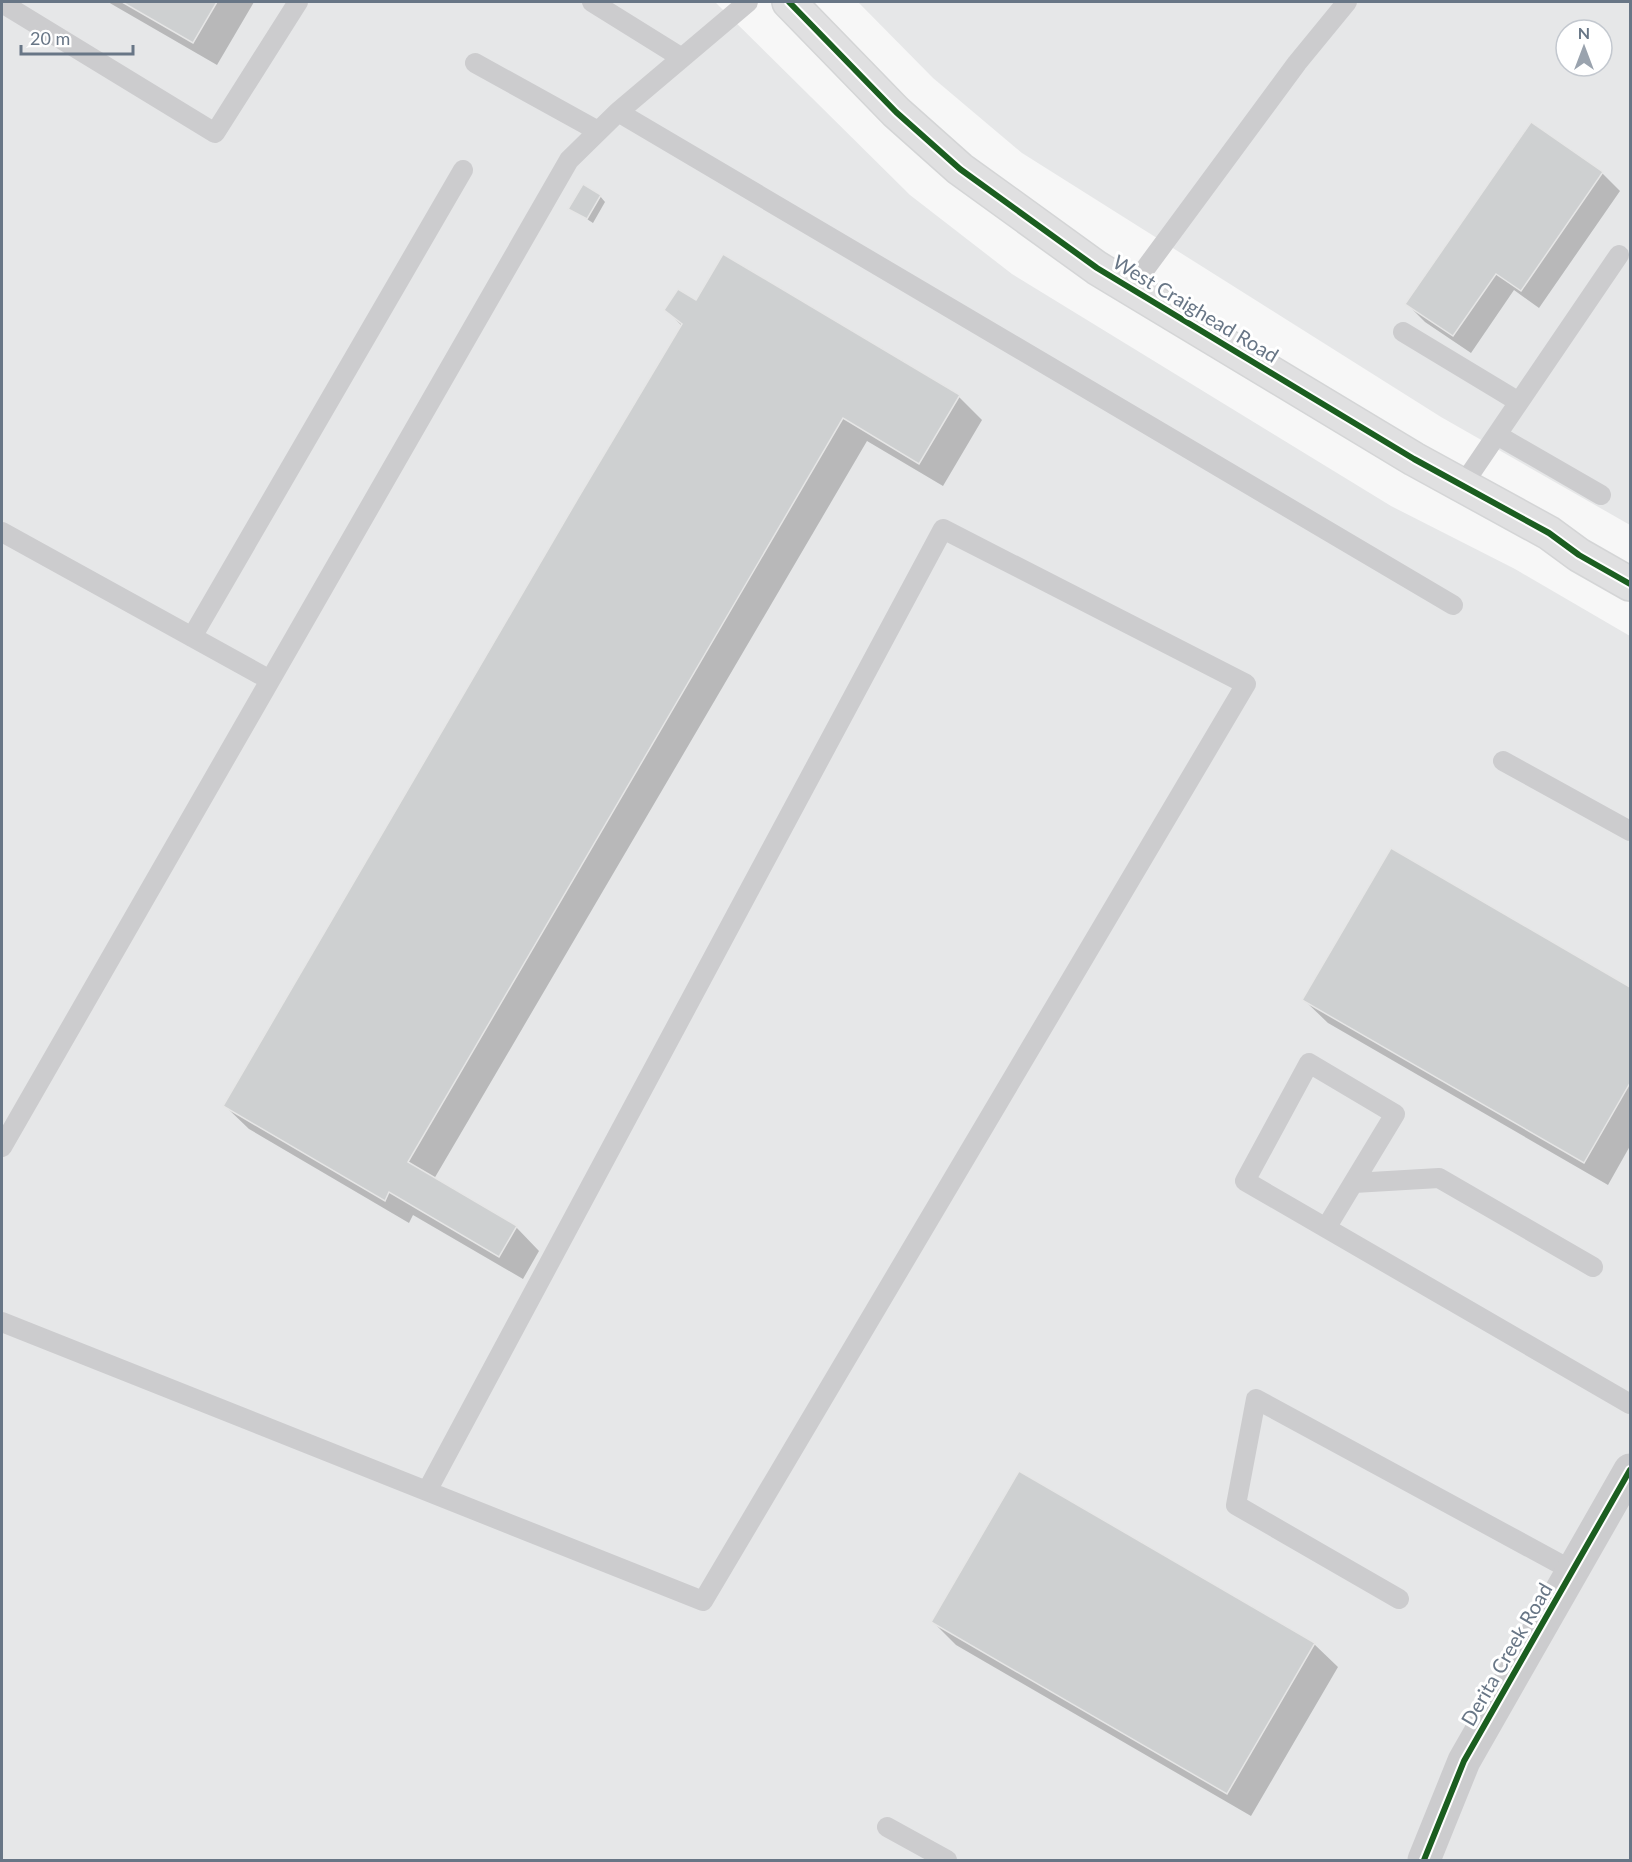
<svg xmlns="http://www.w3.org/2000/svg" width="1632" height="1862" font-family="Lato,sans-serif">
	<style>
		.built { fill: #e6e7e8; fill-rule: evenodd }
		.shadow { fill: #0003 }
		.building { fill: #ced0d1; stroke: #e6e6e6; stroke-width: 1.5 }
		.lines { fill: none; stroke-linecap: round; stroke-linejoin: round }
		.secondary-casing { stroke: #d4d5d6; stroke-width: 36 }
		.lane { stroke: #ccccce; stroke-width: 20 }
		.street { stroke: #ccccce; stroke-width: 33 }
		.secondary { stroke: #e0e0e1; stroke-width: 33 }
		.cycleway-casing { stroke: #fff; stroke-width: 10 }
		.cycleway { stroke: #1b5e20; stroke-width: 6 }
		.labels { text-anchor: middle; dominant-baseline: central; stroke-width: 6; stroke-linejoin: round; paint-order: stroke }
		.street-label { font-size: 20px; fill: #687686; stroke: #fff }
	</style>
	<rect width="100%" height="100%" fill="#f7f7f7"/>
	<path class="built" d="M2 2H715L910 195 1012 274 1391 506 1515 569 1630 636V1860H2Z
		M858 2H1630V525L1441 417 1022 153 933 78ZM1566 30H1602V66H1566Z"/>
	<path class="shadow" d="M108 2H254L217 65Z
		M1602 173 1620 191 1539 308 1514 290 1471 353 1425 322 1407 304Z
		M600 196 605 202 593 223 570 208Z
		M696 303 959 397 982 420 943 486 867 441 434 1179 516 1227 539 1251 523 1279 413 1215 409 1223 249 1129 225 1106 682 326 666 310Z
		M1391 850 1630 989V1146L1608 1185 1328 1023 1304 1000Z
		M933 1622 1314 1644 1338 1667 1251 1816 956 1645Z"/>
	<path class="building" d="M122 2H217L193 43Z
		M1531 122 1603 172 1521 291 1496 274 1453 336 1405 304Z
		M583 184 601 195 587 219 568 209Z
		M723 254 960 395 919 464 843 418 408 1162 517 1226 499 1257 389 1192 385 1201 223 1106 581 493 682 324 664 310 678 289 696 300Z
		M1391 848 1630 987V1083L1584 1163 1302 1000Z
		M1019 1471 1315 1643 1227 1794 931 1622Z"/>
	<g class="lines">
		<defs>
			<path id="secondary" d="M789 2 896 112 960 169 1097 268 1414 459 1549 533 1579 555 1630 584"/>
		</defs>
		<use href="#secondary" class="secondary-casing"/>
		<path class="lane" d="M592 2 682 58
			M748 2 618 112 1453 605
			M2 3 215 133 298 2
			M475 63 598 131
			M1131 288 1297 63 1347 2
			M1403 332 1519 402
			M1497 435 1601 495
			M1462 486 1619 255
			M2 532 270 680
			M192 637 463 170
			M1503 761 1630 831
			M2 1147 569 160 618 112
			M1354 1183 1439 1178 1593 1267
			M1326 1228 1395 1114 1309 1063 1245 1181 1630 1404
			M2 1322 703 1601 1246 684 943 529 427 1491
			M1399 1599 1236 1505 1256 1399 1573 1571
			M887 1827 947 1860"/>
		<path class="street" d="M1424 1860 1464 1761 1630 1470"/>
		<use href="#secondary" class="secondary"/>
		<defs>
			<path id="cycleway" d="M789 2 896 112 960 169 1097 268 1414 459 1549 533 1579 555 1630 584
				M1424 1860 1464 1761 1630 1470"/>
		</defs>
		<use href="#cycleway" class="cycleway-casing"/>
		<use href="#cycleway" class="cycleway"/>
	</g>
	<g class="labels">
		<g class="street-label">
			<text transform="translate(1196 308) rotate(31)">West Craighead Road</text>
			<text transform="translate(1506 1654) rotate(-60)">Derita Creek Road</text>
		</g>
	</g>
	<rect width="1632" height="1862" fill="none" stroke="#687686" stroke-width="6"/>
	<g transform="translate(1584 48)"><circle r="28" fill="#ffffff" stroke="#c3c8cf" stroke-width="1.5"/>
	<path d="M0-4.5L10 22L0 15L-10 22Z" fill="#9aa3ae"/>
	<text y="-9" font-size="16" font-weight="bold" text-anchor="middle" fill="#687686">N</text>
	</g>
	<path d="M21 45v9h112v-9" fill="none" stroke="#687686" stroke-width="3"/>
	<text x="30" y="45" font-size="18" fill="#687686" stroke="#ffffff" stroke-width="4.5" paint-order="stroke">20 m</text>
</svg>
